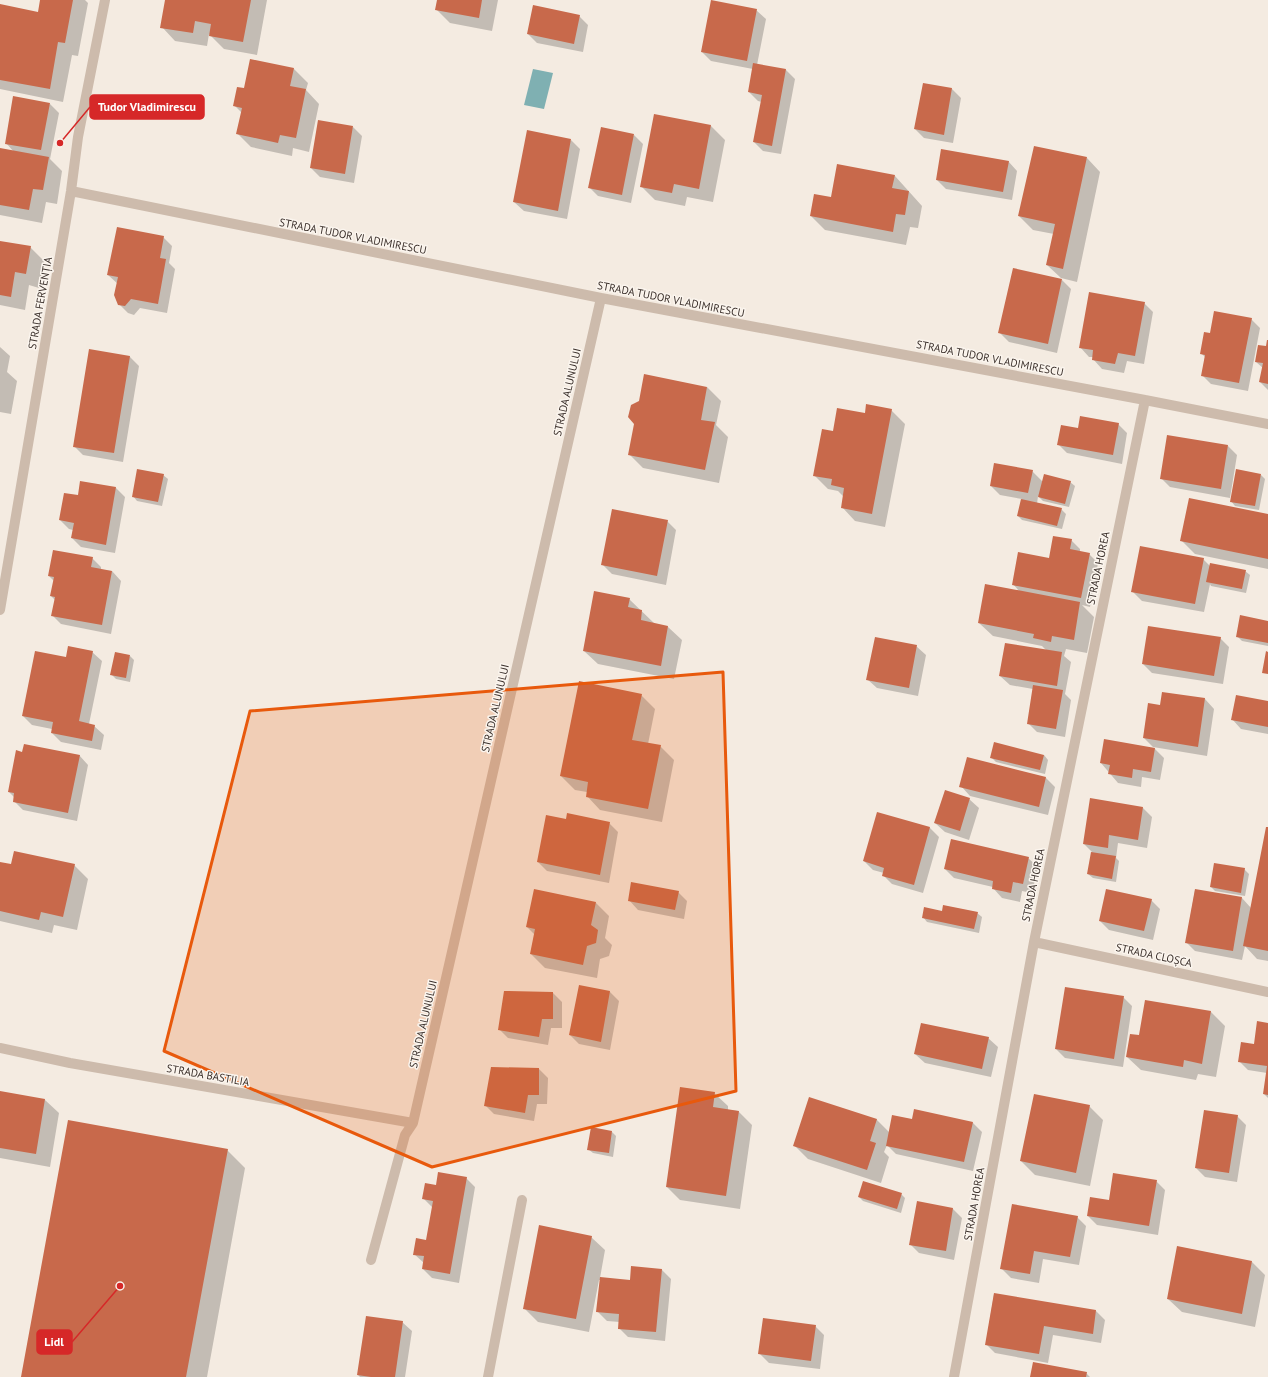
<svg xmlns="http://www.w3.org/2000/svg" width="1268" height="1377" font-family="'PT Sans',sans-serif">
	<style>
		.water { fill: #7fb0b2 }
		.shadow { fill: #0003 }
		.building { fill: #c8694b }
		.lines { fill: none; stroke-linecap: round; stroke-linejoin: round }
		.minor { stroke: #cdbbac; stroke-width: 10 }
		.marked { fill: #e8590c; fill-opacity: 0.2; stroke: #e8590c; stroke-width: 3; stroke-linejoin: round }
		.labels { text-anchor: middle; dominant-baseline: central; stroke-width: 3; stroke-linejoin: round; paint-order: stroke }
		.street-label { font-size: 11px; fill: #3b302b; stroke: #fbf5ee }
		.leader { fill: none; stroke: #d62828; stroke-width: 1.5 }
		.callout-dot { fill: #d62828; stroke: #fbf5ee; stroke-width: 1.5 }
		.callout { fill: #d62828; stroke: #d62828; stroke-width: 1.5 }
		.callout-label { font-size: 12px; text-anchor: middle; font-weight: bold; fill: #fff }
	</style>
	<rect width="100%" height="100%" fill="#f4ebe1"/>
	<path class="water" d="M533 69 553 73 544 109 524 105Z"/>
	<path class="shadow" d="M41 0H85L88 3 78 56 72 55 63 102 0 89V9L39 13Z
		M166 0H267L257 55 224 49 209 34 207 46 175 41 162 27Z
		M438 0H498L492 31 450 23 436 9Z
		M756 10 766 19 757 65 786 70 795 79 781 154 763 151 754 142 762 102 758 101 749 92 753 69 711 61 702 52Z
		M579 16 588 25 583 52 537 43 528 34Z
		M251 60 294 69 308 83 306 90 319 104 309 152 293 148 292 156 251 147 237 133 242 113 234 105 245 89Z
		M924 84 952 89 961 98 953 143 924 138 915 129Z
		M50 104 59 113 50 159 62 171 57 204 46 202 42 223 0 215V149L14 152 6 143Z
		M655 116 711 126 725 140 713 202 687 197 685 206 655 200 642 187Z
		M353 127 362 136 354 183 320 177 311 168Z
		M634 135 643 144 631 203 598 196 589 187Z
		M571 140 580 149 567 219 524 211 514 202Z
		M1087 158 1100 172 1077 282 1061 278 1047 265 1054 234 1033 230 1019 216Z
		M1008 161 1017 171 1012 200 946 189 937 180Z
		M895 176 922 206 918 228 910 227 906 245 825 230 811 216 832 198Z
		M163 237 172 246 169 263 175 269 167 313 140 308 134 315 128 313 119 304 118 284 108 275Z
		M0 242 30 247 44 261 39 288 29 285 25 310 0 305Z
		M1062 280 1071 289 1057 353 1009 342 1000 333Z
		M1144 303 1153 312 1144 364 1127 361 1124 373 1102 369 1093 359V357H1089L1080 347Z
		M1251 319 1260 328 1248 391 1211 384 1202 375 1205 357 1201 353 1211 335Z
		M1268 341V390L1260 382 1263 368 1256 362 1267 347Z
		M0 347 10 356 7 372 17 381 11 414 0 412Z
		M90 350 130 357 139 366 123 462 83 455 74 446Z
		M707 387 721 401 716 425 728 437 719 483 643 468 629 454Z
		M891 410 905 424 885 527 855 521 842 507 844 497 838 491 828 489 814 475 834 432 866 414Z
		M1118 424 1127 433 1122 464 1067 453 1058 444 1078 429Z
		M1228 446 1237 455 1230 498 1170 487 1161 478Z
		M1032 471 1043 482H1070L1075 486 1069 507 1043 501 1038 496 1037 504 1061 509 1066 514 1062 529 1022 520 1018 516 1022 499 1000 495 991 486Z
		M163 475 168 479 162 506 137 501 133 496Z
		M1261 475 1265 479 1259 510 1235 506 1231 501Z
		M116 488 125 497 115 553 81 547 72 538 73 530 69 529 60 520 79 496Z
		M1268 515V569L1195 554 1181 540Z
		M667 521 676 530 666 585 612 574 603 565Z
		M1071 540 1080 549V552L1089 554 1098 563 1090 607 1082 605 1094 617 1087 653 1066 649 1064 656 1071 662 1065 694 1071 700 1065 737 1037 732 1028 723 1033 689 1010 685 1000 676 1047 651 1042 646 993 636 979 623 1020 592 1013 584 1050 559Z
		M92 558 101 567V570L112 571 121 581 111 634 61 624 52 615 55 600 51 596 54 581 49 576Z
		M1203 559 1210 566 1245 571 1250 575 1246 593 1211 586 1210 584 1204 612 1142 601 1133 592Z
		M629 599 655 624 668 627 682 640 674 679 598 664 584 651Z
		M1268 622V646L1242 641 1237 636Z
		M1220 638 1229 647 1223 684 1152 673 1143 664Z
		M916 646 926 655 918 696 877 688 867 679Z
		M92 652 102 661 89 724 94 726 104 735 101 750 61 742 52 733V729L32 725 23 716 67 658Z
		M130 656 134 660 130 682 116 679 112 675Z
		M1163 693 1205 699 1214 709 1207 756 1153 747 1144 738 1161 706Z
		M641 695 655 709 648 744 660 746 674 760 662 822 600 810 587 796V792L575 790 561 776Z
		M1268 702V734L1241 729 1232 719Z
		M1105 741 1155 749 1164 758 1160 780 1142 777 1141 787 1118 783 1101 763Z
		M23 753 79 755 88 765 77 821 23 810 14 801 15 798 9 792Z
		M1044 755 1048 760 1045 774 996 762 991 757Z
		M968 758 1046 778 1055 787 1048 815 970 796 961 786Z
		M969 799 979 808 969 840 945 832 935 823Z
		M1091 799 1143 808 1152 817 1147 848 1118 843 1116 858 1119 861 1116 882 1093 878 1088 874 1092 852 1084 844Z
		M878 813 930 828 939 837 923 893 892 884 883 875 884 873 873 870 864 861Z
		M566 820 609 823 618 832 609 883 547 871 538 862Z
		M1268 828V961L1257 959 1245 946 1242 960 1195 951 1186 942 1195 890 1242 898 1251 908Z
		M1028 858 1038 867 1032 893 1022 891 1020 902 1002 898 993 888V887L954 878 945 869Z
		M0 863 12 865H74L88 879 77 930 54 925 52 933 0 921Z
		M1244 869 1249 874 1245 896 1215 891 1211 887Z
		M678 892 687 901 684 919 638 910 629 900Z
		M1151 900 1160 909 1153 940 1109 930 1100 921Z
		M596 903 609 916 605 938 612 945 609 956 600 959 597 978 545 968 531 954 535 935 527 927Z
		M943 912 977 913 982 917 979 933 927 922 923 917Z
		M580 986 610 992 619 1001 610 1050 579 1044 570 1035Z
		M553 993 562 1002V1028H551L548 1045 508 1038 499 1029Z
		M1123 997 1132 1006 1123 1067 1065 1058 1056 1049Z
		M1146 1002 1211 1012 1225 1026 1216 1077 1198 1074 1196 1080 1141 1070 1127 1057 1140 1036Z
		M1268 1024V1098L1264 1094 1267 1073 1248 1070 1239 1061 1255 1045Z
		M988 1038 998 1047 991 1077 925 1063 915 1054Z
		M539 1069 548 1078 547 1104H537L534 1121 494 1114 485 1105Z
		M0 1092 45 1100 59 1113 50 1167 0 1158Z
		M714 1093 728 1106V1110L738 1111 752 1125 740 1209 680 1200 667 1187Z
		M1089 1106 1103 1120 1090 1186 1035 1175 1021 1161Z
		M1237 1116 1246 1125 1237 1182 1205 1177 1196 1168Z
		M876 1119 890 1133 913 1121 973 1123 982 1132 973 1171 896 1154 887 1145 884 1152 889 1157 881 1183 808 1159 794 1145Z
		M612 1132 616 1136 613 1157 593 1153 588 1149Z
		M227 1150 245 1168 207 1377H22Z
		M466 1178 475 1187 459 1283 432 1278 423 1269 424 1263 414 1254 427 1241 433 1208 424 1199 437 1186Z
		M1156 1181 1165 1190 1158 1235 1097 1225 1088 1216 1110 1202Z
		M901 1194 905 1198 901 1213 863 1201 859 1197Z
		M918 1203 953 1209 962 1218 954 1260 919 1253 910 1244Z
		M1077 1217 1086 1226 1079 1265 1043 1259 1039 1283 1011 1278 1001 1268Z
		M591 1237 605 1250 600 1278 631 1281 632 1267 662 1270 671 1279 665 1341 628 1337 619 1328 620 1322 607 1321 597 1311 601 1280H599L589 1332 538 1322 524 1308Z
		M1252 1262 1265 1275 1255 1327 1182 1312 1168 1299Z
		M994 1294 1096 1311 1105 1320 1101 1343 1053 1335 1048 1363 995 1353 986 1344Z
		M402 1322 412 1331 405 1377H360L358 1375Z
		M815 1326 824 1335 820 1369 769 1363 759 1353Z
		M1086 1373 1090 1377H1031Z"/>
	<path class="building" d="M40 0H73L65 43 58 42 50 89 0 80V4L38 12Z
		M165 0H251L243 42 209 36 211 24 195 21 193 33 160 28Z
		M437 0H482L479 18 435 10Z
		M711 0 757 9 747 61 701 52Z
		M533 5 580 15 574 44 527 34Z
		M250 59 294 68 290 86 306 89 296 138 280 135 278 143 236 134 242 108 233 106 237 87 244 88Z
		M753 63 786 69 772 146 753 142 762 95 748 92Z
		M923 83 952 88 944 135 914 129Z
		M13 96 50 103 41 150 5 144Z
		M654 114 711 125 699 189 674 184 672 193 640 187Z
		M318 120 353 126 345 174 310 168Z
		M601 127 634 134 622 195 588 188Z
		M527 130 571 139 558 211 513 202Z
		M1034 146 1087 157 1063 269 1046 265 1055 224 1018 216Z
		M0 148 49 157 43 190 33 189 29 210 0 205Z
		M941 149 1009 161 1003 192 936 180Z
		M837 164 895 175 892 188 909 191 905 215 896 214 893 232 810 216 814 194 831 197Z
		M117 227 164 236 160 258 166 259 158 304 131 299 125 306 118 305 114 295 118 277 107 275Z
		M0 241 31 246 26 274 15 272 11 297 0 295Z
		M1013 268 1062 279 1048 344 998 333Z
		M1089 292 1145 302 1135 356 1118 353 1115 364 1092 360 1093 350 1079 348Z
		M1214 311 1252 318 1239 383 1201 376 1205 355 1200 354 1204 332 1210 333Z
		M1267 340H1268V384L1259 382 1263 363 1255 362 1258 345 1266 346Z
		M89 349 130 356 114 453 73 447Z
		M644 374 707 387 701 420 715 422 705 470 628 455 634 424 628 417 631 405 639 401Z
		M866 404 892 409 872 514 841 508 844 488 831 485 832 479 813 476 822 429 833 431 837 408 865 413Z
		M1080 416 1119 423 1113 455 1057 445 1061 425 1078 428Z
		M1167 435 1228 445 1221 489 1160 479Z
		M994 463 1033 470 1028 493 990 486Z
		M137 469 164 474 158 502 132 497Z
		M1236 469 1261 474 1255 506 1230 502Z
		M1044 474 1071 481 1065 504 1038 497Z
		M80 481 116 487 106 545 71 538 74 523 59 520 64 493 78 495Z
		M1189 498 1268 514V559L1180 541Z
		M1021 499 1062 508 1057 526 1017 516Z
		M612 509 668 520 657 576 601 565Z
		M1053 536 1072 539 1070 549 1090 553 1081 598 1012 585 1018 552 1049 558Z
		M1140 546 1204 558 1195 604 1131 592Z
		M53 550 93 557 91 567 112 571 102 625 51 616 55 597 50 596 54 577 48 576Z
		M1210 563 1246 570 1242 589 1206 582Z
		M985 584 1080 602 1074 640 1052 636 1051 642 1033 638 1034 634 978 623Z
		M594 591 630 598 628 607 642 610 641 620 668 626 661 666 583 651Z
		M1240 615 1268 621V643L1236 637Z
		M1148 626 1221 637 1214 676 1142 664Z
		M875 637 917 645 909 688 866 680Z
		M1005 643 1062 652 1057 686 999 676Z
		M68 646 93 651 79 721 95 725 92 741 51 733 53 722 22 716 35 651 66 657Z
		M1266 651 1268 652V674L1262 673Z
		M115 652 130 655 126 678 110 675Z
		M579 681 642 694 632 740 661 745 648 809 586 797 588 782 560 776Z
		M1033 685 1063 690 1056 729 1027 724Z
		M1162 692 1205 698 1198 747 1143 738 1148 703 1160 705Z
		M1236 695 1268 701V727L1231 720Z
		M1104 739 1155 748 1151 772 1133 769 1132 778 1108 774 1110 765 1100 763Z
		M994 742 1044 755 1040 770 990 758Z
		M24 744 80 755 68 813 13 802 14 793 8 792 16 750 22 752Z
		M967 757 1046 777 1039 807 959 787Z
		M945 790 970 798 960 831 934 823Z
		M1090 798 1143 807 1138 840 1109 835 1108 848 1083 844Z
		M877 812 930 827 914 885 882 876 884 868 863 861Z
		M567 813 610 822 600 875 537 862 546 815 566 819Z
		M1266 827H1268V951L1243 946Z
		M951 839 1029 857 1023 884 1013 882 1011 893 992 889 993 881 944 869Z
		M14 851 75 864 63 917 41 912 39 920 0 911V862L11 864Z
		M1091 852 1116 856 1112 879 1087 874Z
		M1214 863 1245 868 1241 893 1210 887Z
		M631 882 679 891 675 910 628 901Z
		M534 889 596 902 591 925 598 930 596 943 587 946 583 965 530 954 535 929 526 927Z
		M1106 889 1152 899 1144 931 1099 921Z
		M1195 889 1242 897 1233 951 1185 943Z
		M943 905 978 912 974 929 922 918 924 907 942 911Z
		M579 985 610 991 601 1042 569 1035Z
		M1065 987 1124 996 1114 1059 1055 1049Z
		M504 991 553 992V1019H542L539 1037 498 1030Z
		M1145 1000 1211 1011 1202 1064 1184 1060 1183 1067 1126 1057 1130 1034 1139 1035Z
		M1257 1021 1268 1023V1095L1263 1094 1267 1066 1238 1062 1241 1042 1254 1044Z
		M921 1023 989 1037 982 1069 914 1054Z
		M491 1067 539 1068V1095H528L525 1113 484 1106Z
		M680 1087 715 1092 713 1107 739 1111 726 1196 666 1187Z
		M0 1091 45 1099 36 1154 0 1148Z
		M1034 1094 1090 1105 1076 1173 1020 1161Z
		M809 1097 877 1119 870 1141 876 1143 867 1170 793 1146Z
		M914 1109 973 1122 964 1162 886 1146 892 1115 912 1119Z
		M1204 1110 1238 1115 1229 1173 1195 1168Z
		M68 1120 228 1149 186 1377H21Z
		M591 1127 612 1131 609 1153 587 1150Z
		M438 1172 467 1177 450 1274 422 1269 424 1256 413 1255 416 1238 426 1240 433 1201 422 1199 425 1183 436 1185Z
		M1113 1173 1157 1180 1149 1226 1087 1216 1090 1197 1109 1200Z
		M863 1181 902 1193 897 1209 858 1197Z
		M917 1201 953 1208 946 1251 909 1245Z
		M1012 1204 1078 1216 1070 1257 1034 1251 1030 1274 1000 1269Z
		M539 1225 592 1236 576 1319 523 1309Z
		M1177 1246 1252 1261 1242 1314 1167 1299Z
		M631 1266 662 1269 656 1332 618 1329 619 1314 596 1312 600 1277 630 1280Z
		M994 1293 1096 1310 1093 1334 1044 1326 1039 1354 985 1345Z
		M366 1316 403 1321 395 1377H371L357 1375Z
		M763 1318 816 1325 811 1361 758 1354Z
		M1033 1362 1087 1372 1086 1377H1030Z"/>
	<g class="lines">
		<path class="minor" d="M71 191 601 298 1145 400 1268 424
			M0 610 71 191 78 137 105 0
			M1034 942 1268 992
			M0 1048 70 1063 413 1123
			M371 1260 405 1135 413 1123 601 298
			M488 1377 522 1200
			M954 1377 1034 942 1145 400"/>
	</g>
	<path class="marked" d="M723 672 736 1091 432 1167 164 1051 250 711Z"/>
	<g class="labels">
		<g class="street-label">
			<text transform="translate(353 236) rotate(11)">STRADA TUDOR VLADIMIRESCU</text>
			<text transform="translate(671 299) rotate(11)">STRADA TUDOR VLADIMIRESCU</text>
			<text transform="translate(40 303) rotate(-80)">STRADA FERVENȚIA</text>
			<text transform="translate(990 358) rotate(11)">STRADA TUDOR VLADIMIRESCU</text>
			<text transform="translate(567 392) rotate(-77)">STRADA ALUNULUI</text>
			<text transform="translate(1098 568) rotate(-78)">STRADA HOREA</text>
			<text transform="translate(495 708) rotate(-77)">STRADA ALUNULUI</text>
			<text transform="translate(1033 885) rotate(-78)">STRADA HOREA</text>
			<text transform="translate(1154 955) rotate(12)">STRADA CLOȘCA</text>
			<text transform="translate(423 1024) rotate(-77)">STRADA ALUNULUI</text>
			<text transform="translate(208 1075) rotate(10)">STRADA BASTILIA</text>
			<text transform="translate(974 1204) rotate(-80)">STRADA HOREA</text>
		</g>
	</g>
	<path class="leader" d="M60 143L90 107M120 1286L72 1342"/>
	<g class="callout-dot">
		<circle cx="60" cy="143" r="4"/>
		<circle cx="120" cy="1286" r="4"/>
	</g>
	<g class="callout">
		<rect x="90" y="95" width="114" height="24" rx="4"/>
		<rect x="37" y="1330" width="35" height="24" rx="4"/>
	</g>
	<g class="callout-label">
		<text x="147" y="111">Tudor Vladimirescu</text>
		<text x="54" y="1346">Lidl</text>
	</g>
</svg>
